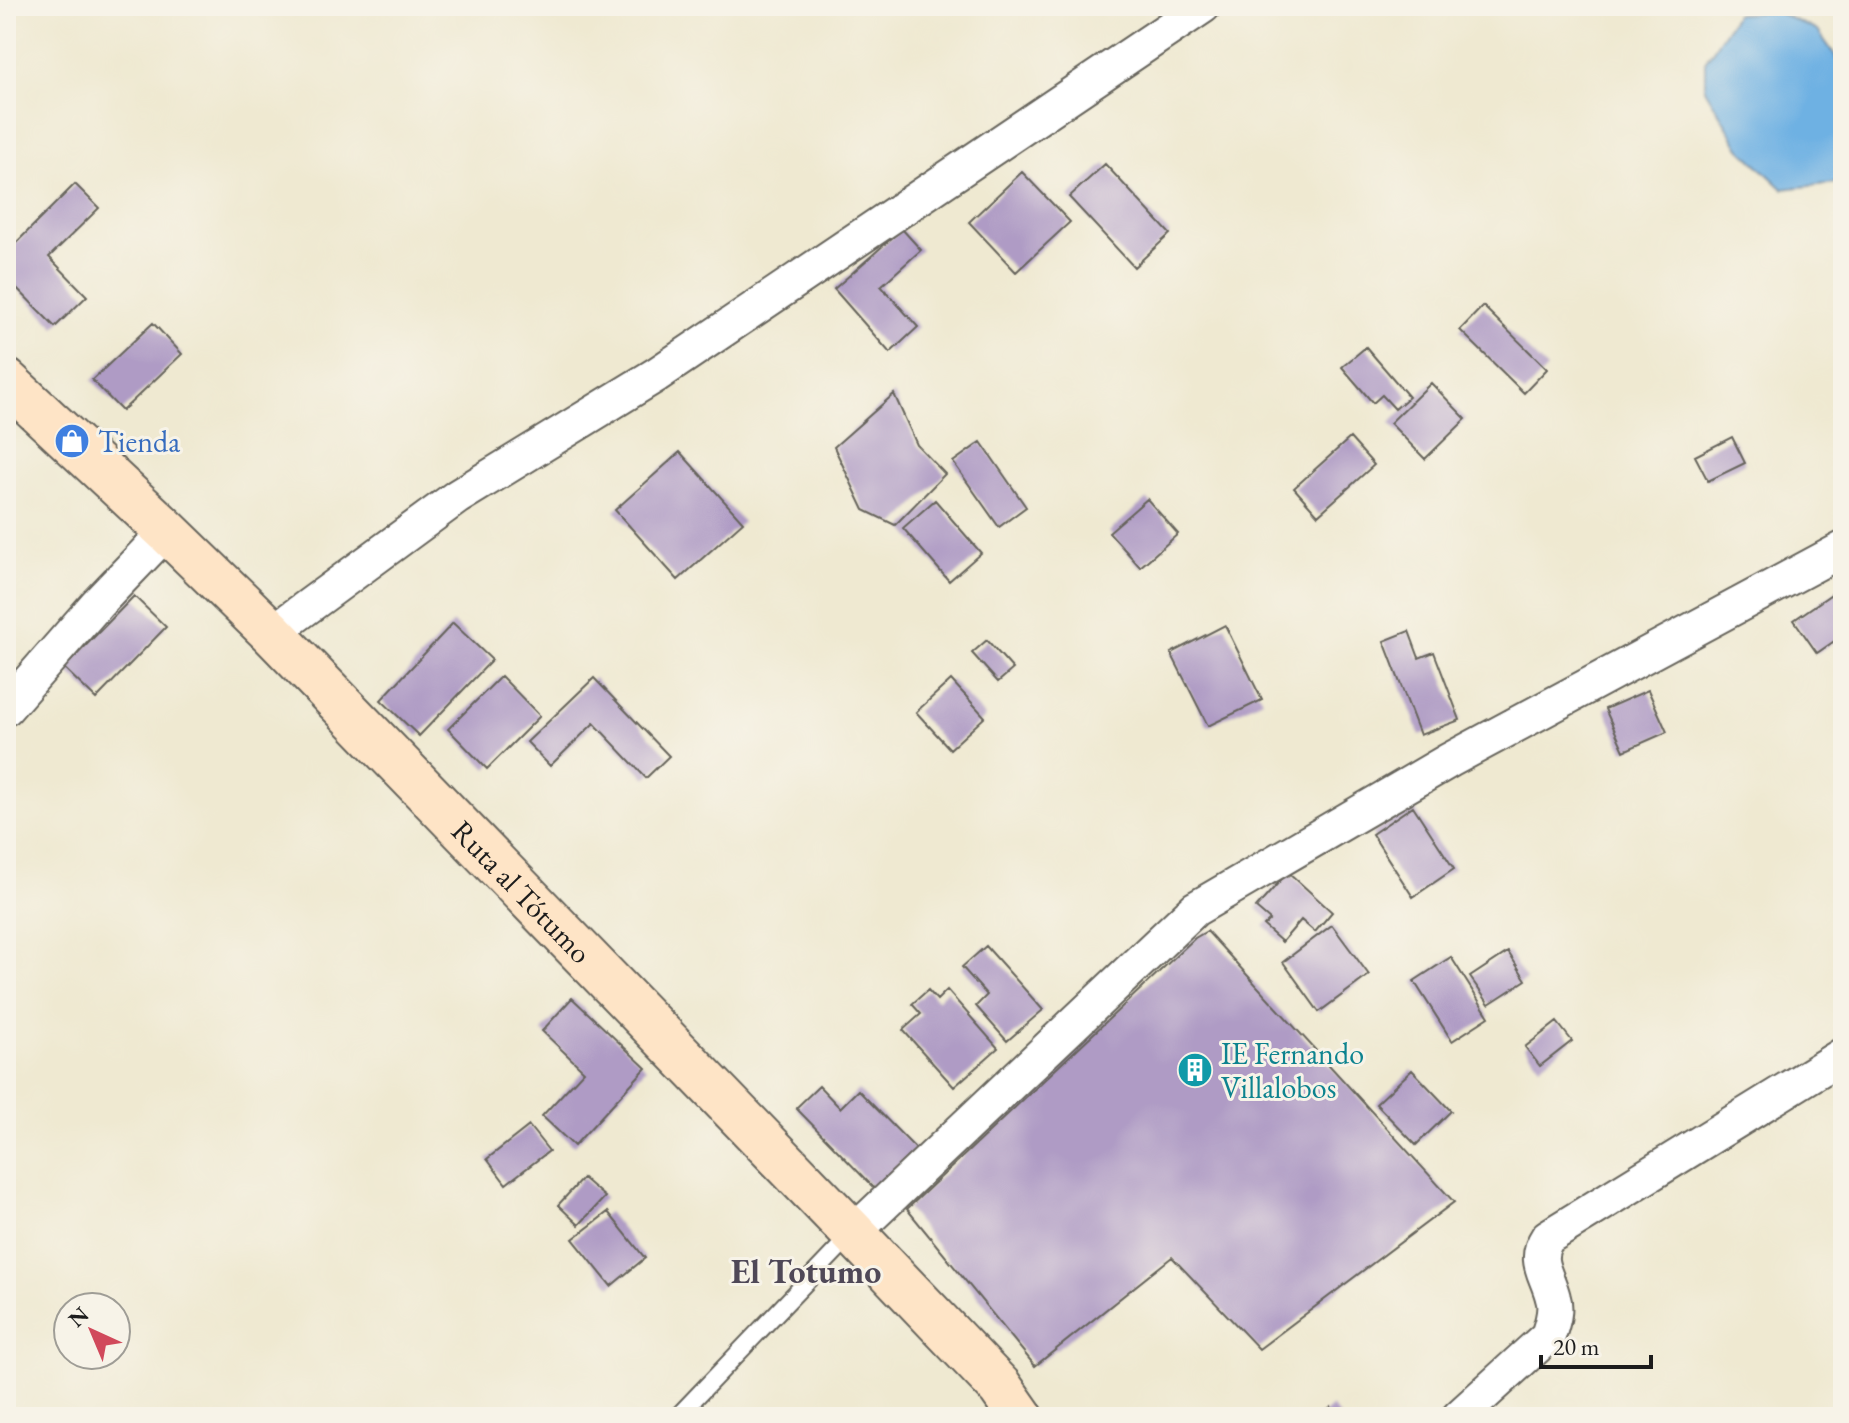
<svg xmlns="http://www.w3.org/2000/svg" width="1849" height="1423" font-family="'EB Garamond',serif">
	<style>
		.water { fill: #6eb1e3; stroke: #456680; stroke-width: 2 }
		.building { fill: #af9bc5 }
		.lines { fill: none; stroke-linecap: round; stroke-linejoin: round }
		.service-casing { stroke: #66645b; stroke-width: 20 }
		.minor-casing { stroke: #66645b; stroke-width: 38 }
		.secondary-casing { stroke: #66645b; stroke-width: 48 }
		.service { stroke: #fff; stroke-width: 16 }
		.minor { stroke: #fff; stroke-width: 34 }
		.secondary { stroke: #fee4c6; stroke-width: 44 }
		.labels { text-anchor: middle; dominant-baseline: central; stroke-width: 6; stroke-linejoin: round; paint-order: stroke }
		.shop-label { font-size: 30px; fill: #366cbe; stroke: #f7f3e8; text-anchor: start }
		.street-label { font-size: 30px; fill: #1c1c1c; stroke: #f7f3e8 }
		.culture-label { font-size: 30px; fill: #0d838f; stroke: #f7f3e8; text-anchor: start }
		.quarter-label { font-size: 34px; font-weight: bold; fill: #4f4857; stroke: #f7f3e8 }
	</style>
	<rect width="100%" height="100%" fill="#f7f3e8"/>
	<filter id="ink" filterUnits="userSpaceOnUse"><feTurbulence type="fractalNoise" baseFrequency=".0125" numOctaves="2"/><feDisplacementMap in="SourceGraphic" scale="16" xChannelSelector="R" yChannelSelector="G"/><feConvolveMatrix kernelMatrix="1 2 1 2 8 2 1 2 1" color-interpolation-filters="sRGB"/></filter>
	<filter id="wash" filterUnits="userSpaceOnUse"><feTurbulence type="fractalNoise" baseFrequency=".006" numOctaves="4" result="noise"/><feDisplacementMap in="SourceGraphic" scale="32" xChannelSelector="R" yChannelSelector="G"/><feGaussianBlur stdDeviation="1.8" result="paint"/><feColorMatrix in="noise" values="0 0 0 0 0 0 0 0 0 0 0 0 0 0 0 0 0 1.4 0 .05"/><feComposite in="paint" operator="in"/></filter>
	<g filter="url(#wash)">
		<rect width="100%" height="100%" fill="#efe9d1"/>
		<path class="water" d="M1777 12 1818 31 1843 67V173L1836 183 1783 189 1740 148 1705 89V62L1736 14Z"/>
		<g id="blocks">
			<path class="building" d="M1105 164 1170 234 1134 267 1069 197Z
				M1022 172 1070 222 1016 272 969 222Z
				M75 184 99 208 49 257 87 296 55 327 6 277V253Z
				M902 229 921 250 881 286 918 327 890 353 834 289Z
				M1483 306 1547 369 1524 393 1460 330Z
				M153 323 182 354 122 411 92 380Z
				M1366 347 1409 397 1395 409 1382 395 1373 403 1342 367Z
				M1431 383 1466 419 1425 459 1390 423Z
				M894 394 917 445 945 474 895 525 864 510 834 447Z
				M1732 437 1745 463 1708 481 1695 456Z
				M1350 438 1374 465 1318 515 1294 488Z
				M981 442 1026 507 999 527 953 462Z
				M680 452 743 522 678 580 615 510Z
				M1147 499 1178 534 1140 567 1109 532Z
				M935 500 981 553 949 581 903 528Z
				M1843 586V635L1817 653 1794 620Z
				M134 596 166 627 96 699 64 668Z
				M453 623 492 660 419 736 381 700Z
				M1225 625 1262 700 1208 726 1171 653Z
				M1409 631 1419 658 1434 652 1460 720 1420 735 1384 641Z
				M987 640 1013 669 998 682 972 653Z
				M501 676 540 716 487 769 448 729Z
				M594 678 669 756 646 778 594 723 550 766 527 742Z
				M951 680 985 717 950 749 916 712Z
				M1648 690 1667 732 1624 751 1605 709Z
				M1413 806 1454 869 1413 897 1372 834Z
				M1288 872 1332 912 1315 932 1301 920 1282 942 1264 926 1270 920 1256 908Z
				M1332 925 1369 975 1319 1012 1283 962Z
				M1207 931 1454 1202 1259 1349 1172 1257 1035 1366 907 1209 1195 938Z
				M986 946 1043 1010 1007 1041 976 1006 987 995 962 967Z
				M1508 952 1526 980 1489 1004 1470 977Z
				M1451 957 1489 1017 1452 1041 1414 981Z
				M928 990 937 1000 947 990 998 1048 954 1087 903 1030 921 1014 912 1004Z
				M572 998 646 1068 574 1146 542 1116 584 1071 542 1031Z
				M1557 1022 1572 1041 1540 1066 1525 1047Z
				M1412 1070 1451 1111 1416 1145 1376 1104Z
				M819 1086 840 1108 858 1090 916 1149 875 1189 796 1108Z
				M529 1126 549 1151 506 1184 487 1159Z
				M583 1178 605 1197 579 1225 558 1205Z
				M608 1212 645 1258 611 1286 573 1239Z
				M1331 1407 1341 1417H1320Z"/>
		</g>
	</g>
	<g filter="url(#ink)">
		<use href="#blocks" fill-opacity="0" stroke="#66645b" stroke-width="2"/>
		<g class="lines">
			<defs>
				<path id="service" d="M677 1417 853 1233"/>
				<path id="minor" d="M272 633 457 497 656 375 1203 6
					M6 708 97 604 167 531
					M853 1233 1195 909 1450 760 1843 549
					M1459 1417 1548 1336C1552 1324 1557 1310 1553 1298 1547 1273 1532 1261 1548 1237L1843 1055"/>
				<g id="secondary">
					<path id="s1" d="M6 381 167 531 272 633 853 1233 1000 1387 1021 1417"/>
				</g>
			</defs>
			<use href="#service" class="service-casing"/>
			<use href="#minor" class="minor-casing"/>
			<use href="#secondary" class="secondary-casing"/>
			<use href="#service" class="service"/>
			<use href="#minor" class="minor"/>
			<use href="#secondary" class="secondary"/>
		</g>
	</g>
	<defs>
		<symbol id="shop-disc" viewBox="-11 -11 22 22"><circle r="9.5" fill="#3f7fe0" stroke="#f7f3e8"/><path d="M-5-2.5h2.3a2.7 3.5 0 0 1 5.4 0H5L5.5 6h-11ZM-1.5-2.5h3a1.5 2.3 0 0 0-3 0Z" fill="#fff"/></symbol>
		<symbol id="building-disc" viewBox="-11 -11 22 22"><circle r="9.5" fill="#0f9aa8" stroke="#f7f3e8"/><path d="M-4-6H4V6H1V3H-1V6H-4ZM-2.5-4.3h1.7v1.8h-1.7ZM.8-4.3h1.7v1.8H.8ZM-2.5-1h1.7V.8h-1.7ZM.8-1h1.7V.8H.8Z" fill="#fff"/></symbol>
	</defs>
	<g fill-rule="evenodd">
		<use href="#shop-disc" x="52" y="421" width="40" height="40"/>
		<use href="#building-disc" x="1175" y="1050" width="40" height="40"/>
	</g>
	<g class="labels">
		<g class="shop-label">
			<text x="98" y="441">Tienda</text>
		</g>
		<g class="street-label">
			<text stroke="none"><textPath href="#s1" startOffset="726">Ruta al Tótumo</textPath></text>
		</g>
		<g class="culture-label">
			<text x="1221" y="1053">IE Fernando<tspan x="1221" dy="34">Villalobos</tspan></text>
		</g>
		<g class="quarter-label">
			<text x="806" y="1271">El Totumo</text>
		</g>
	</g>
	<rect width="1849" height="1423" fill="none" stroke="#f7f3e8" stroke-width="32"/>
	<g transform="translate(92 1331) rotate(316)"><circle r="38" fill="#f7f3e8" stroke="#9f9d96" stroke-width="2"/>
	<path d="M0-6L14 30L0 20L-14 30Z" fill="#d1495b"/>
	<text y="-12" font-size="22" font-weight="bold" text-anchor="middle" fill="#1c1c1c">N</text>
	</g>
	<path d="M1541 1355v12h110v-12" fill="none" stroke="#1c1c1c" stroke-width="4"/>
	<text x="1553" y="1355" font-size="24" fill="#1c1c1c" stroke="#f7f3e8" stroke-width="6" paint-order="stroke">20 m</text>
</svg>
